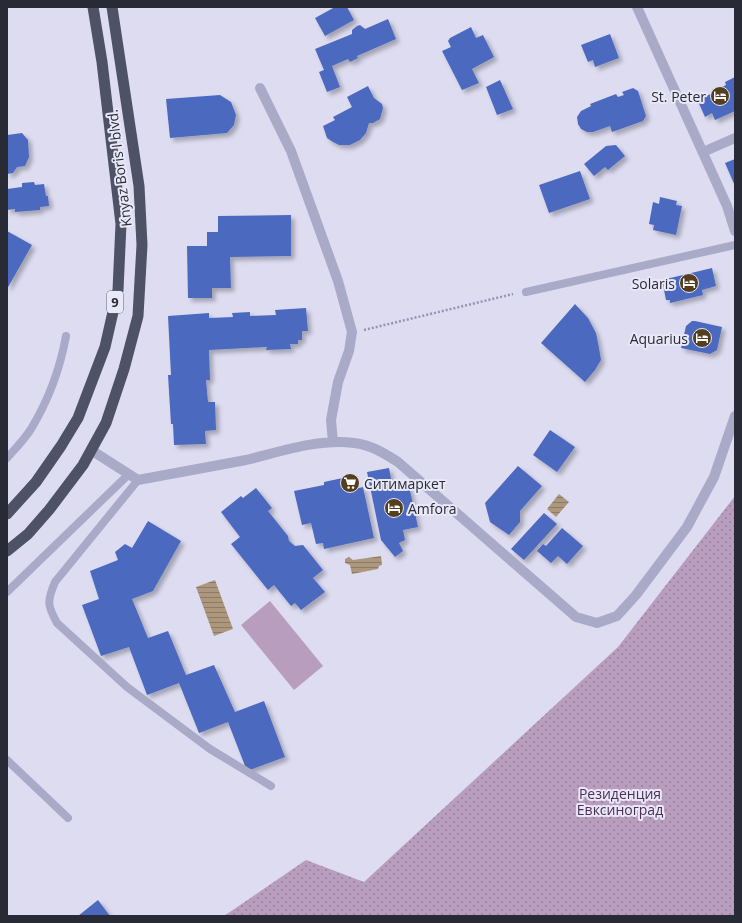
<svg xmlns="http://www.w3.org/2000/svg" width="742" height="923" font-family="'Open Sans',sans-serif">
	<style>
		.grass { fill: url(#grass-dots) }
		.pitch { fill: #b99dbf }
		.water { fill: url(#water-rules) }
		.building { fill: #4c69bf; filter: url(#shadow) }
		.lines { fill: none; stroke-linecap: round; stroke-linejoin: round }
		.path { stroke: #9395b4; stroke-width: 2.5; stroke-dasharray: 2 2; stroke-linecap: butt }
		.service { stroke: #a9aac8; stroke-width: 8 }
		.minor { stroke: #a9aac8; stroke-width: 10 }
		.trunk { stroke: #4d5266; stroke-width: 11 }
		.labels { text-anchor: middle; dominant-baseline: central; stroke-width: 4; stroke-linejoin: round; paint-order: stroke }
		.shield { fill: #e9e8f8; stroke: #626470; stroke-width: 1 }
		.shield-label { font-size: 13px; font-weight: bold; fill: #282b35 }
		.poi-label { font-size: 14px; fill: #282b35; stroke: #e9e8f8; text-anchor: end }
		.street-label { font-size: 14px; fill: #282b35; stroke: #e9e8f8 }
		.park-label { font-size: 14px; fill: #4e2e52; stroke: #e9e8f8 }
	</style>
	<defs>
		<pattern id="grass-dots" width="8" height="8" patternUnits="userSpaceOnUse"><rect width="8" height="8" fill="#b99dbf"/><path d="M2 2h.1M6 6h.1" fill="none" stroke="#96809c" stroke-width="1.8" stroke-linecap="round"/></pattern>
		<pattern id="water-rules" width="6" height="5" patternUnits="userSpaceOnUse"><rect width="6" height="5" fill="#ac977d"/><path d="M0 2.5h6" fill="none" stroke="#8c7b67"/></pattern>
		<filter id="shadow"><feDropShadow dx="3.5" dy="3.5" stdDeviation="2" flood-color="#0004"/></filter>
	</defs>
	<rect width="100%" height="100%" fill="#dddcf1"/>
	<path class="grass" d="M735 496V916H224L306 860 364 882 618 647Z"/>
	<path class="pitch" d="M270 601 323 666 294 690 241 625Z"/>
	<path class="water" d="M559 494 569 502 556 517 547 509Z
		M381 556 382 565 379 566 378 569 352 574 350 565 345 563V559L349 557 353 560Z
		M215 580 233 629 214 636 196 587Z"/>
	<path class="building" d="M335 7H347L354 20 325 36 315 18Z
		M388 19 396 39 357 56 358 58 350 62 348 59 332 66 340 87 327 92 319 72 324 70 315 49 352 34V30L357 26 360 25 365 29Z
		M471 27 476 38 483 35 494 57 472 69 479 83 462 90 442 51 451 47 448 41 450 38Z
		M610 34 619 58 595 67 593 60 588 62 581 45Z
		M735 77V111L715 120 712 113 705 117 697 99 714 93 713 91 726 85 725 82Z
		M500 80 513 109 497 115 486 87Z
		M368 86 374 98 382 104 383 108 380 119 373 123H369L366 133 360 140 350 145H339L333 142 327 138 323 126 335 120 333 117 352 107 347 97Z
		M633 88 638 91 646 116 643 121 612 132 610 126 593 132H587L581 129 578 124 577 117 581 111 591 106 590 104 616 94 618 97 624 95 622 92Z
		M220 95 231 102 236 115 234 125 227 133 170 138 166 99Z
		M22 133 28 140 29 157 25 166 17 167 13 173 7 174V135Z
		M616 145 625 156 608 170 605 167 594 176 584 164 606 146Z
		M735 159V186L725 163Z
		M580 171 590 199 549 213 539 185Z
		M34 182 35 185 44 184 46 196H48L49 206 40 207V210L15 212V209L7 210V189L22 187V183Z
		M660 197 677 201 676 205 682 206 676 235 653 230 654 225 649 224 653 202 659 204Z
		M291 215V256L230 257 231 288H212V298H188L187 246H207V232H218V216Z
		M7 231 32 245 7 289Z
		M712 268 716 286 702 290 703 295 670 303V300H666L662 280Z
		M575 304 588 318 596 333 599 348 601 360 595 370 585 382 541 343Z
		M306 308 308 331H302V340H298V344H290L291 349 266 350 267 347 209 350 210 380H206L208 402H215L216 430 205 431 206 444 174 445 173 424H171L168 375H171L168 316 209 313V318L233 317 232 313 250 312V316L276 315 275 310Z
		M692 321H695L722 327 717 350 710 354 681 348 686 326Z
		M550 430 575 447 557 472 533 455Z
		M518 466 542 486 520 511V522L509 535 490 522 485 503Z
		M389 468 393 489 409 486 418 527 403 530 405 540 399 543 403 551 395 557 381 540 367 472Z
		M352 476 355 489 363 487 374 538 324 549 323 543 316 544 311 523 302 525 294 491 324 485V482Z
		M256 488 272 508 268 511 288 536 289 541 295 546 303 545 323 570 313 578 325 592 301 610 295 603 291 606 274 585 268 590 231 544 240 537 221 512 241 496 243 498Z
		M544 513 557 524 524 560 511 549Z
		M148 521 181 541 153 591 132 599 148 638 168 631 186 675 214 665 235 712 264 701 285 757 247 771 228 722 199 733 179 683 147 695 129 647 101 656 82 605 99 599 90 571 118 560 115 552 125 544 132 548Z
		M562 528 583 546 567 564 558 556 551 563 537 551 543 544 546 546Z
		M98 900 110 916H78Z"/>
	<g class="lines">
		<path class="path" d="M364 330 513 294"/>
		<path class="service" d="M526 292 735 245
			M7 458C15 449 24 440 31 429 48 401 60 369 66 336
			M138 480 55 582C47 601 47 605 57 623L127 687 210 749 271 786
			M7 592 129 474
			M7 760 68 818"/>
		<path class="minor" d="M637 7 727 206 735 231
			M260 88 291 151 338 281 352 332 349 351 338 382 331 420 333 442
			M703 152 735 138
			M91 450 138 480C174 473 210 467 246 460 279 452 320 438 354 443 371 445 384 453 398 462L576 617 597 623 617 616 636 595 687 527 714 477 735 416"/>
		<path class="trunk" d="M7 514 36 482 61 446 78 418 105 347 118 290 121 224 102 62 93 7
			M7 551 28 534 49 510 83 465 106 423 124 369 138 316 142 245 139 186 112 7"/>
	</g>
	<defs>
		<symbol id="hotel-disc" viewBox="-11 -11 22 22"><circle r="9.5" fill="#543e20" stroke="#e9e8f8"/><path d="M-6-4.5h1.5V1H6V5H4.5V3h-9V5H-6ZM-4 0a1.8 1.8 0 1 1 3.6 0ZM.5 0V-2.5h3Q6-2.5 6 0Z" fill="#fff"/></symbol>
		<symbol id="supermarket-disc" viewBox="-11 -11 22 22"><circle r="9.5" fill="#543e20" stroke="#e9e8f8"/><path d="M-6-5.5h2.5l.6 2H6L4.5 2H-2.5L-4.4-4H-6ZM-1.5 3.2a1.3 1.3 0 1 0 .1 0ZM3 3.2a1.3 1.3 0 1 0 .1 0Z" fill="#fff"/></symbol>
	</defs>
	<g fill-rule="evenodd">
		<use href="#hotel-disc" x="709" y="85" width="22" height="22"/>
		<use href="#hotel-disc" x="678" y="272" width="22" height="22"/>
		<use href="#hotel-disc" x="691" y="327" width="22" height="22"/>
		<use href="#supermarket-disc" x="339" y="472" width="22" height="22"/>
		<use href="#hotel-disc" x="383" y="497" width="22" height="22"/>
	</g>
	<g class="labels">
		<rect class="shield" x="107" y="291" width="16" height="22" rx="3"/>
		<g class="shield-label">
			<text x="115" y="302">9</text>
		</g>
		<g class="poi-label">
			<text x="706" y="96">St. Peter</text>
			<text x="675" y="283">Solaris</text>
			<text x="688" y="338">Aquarius</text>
			<text x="364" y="483" text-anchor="start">Ситимаркет</text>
			<text x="408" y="508" text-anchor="start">Amfora</text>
		</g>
		<g class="street-label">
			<text transform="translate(119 168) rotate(-97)">Knyaz Boris I blvd.</text>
		</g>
		<g class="park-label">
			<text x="620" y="793">Резиденция<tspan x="620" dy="16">Евксиноград</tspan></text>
		</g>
	</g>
	<rect width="742" height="923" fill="none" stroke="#282b35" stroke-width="16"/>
</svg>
